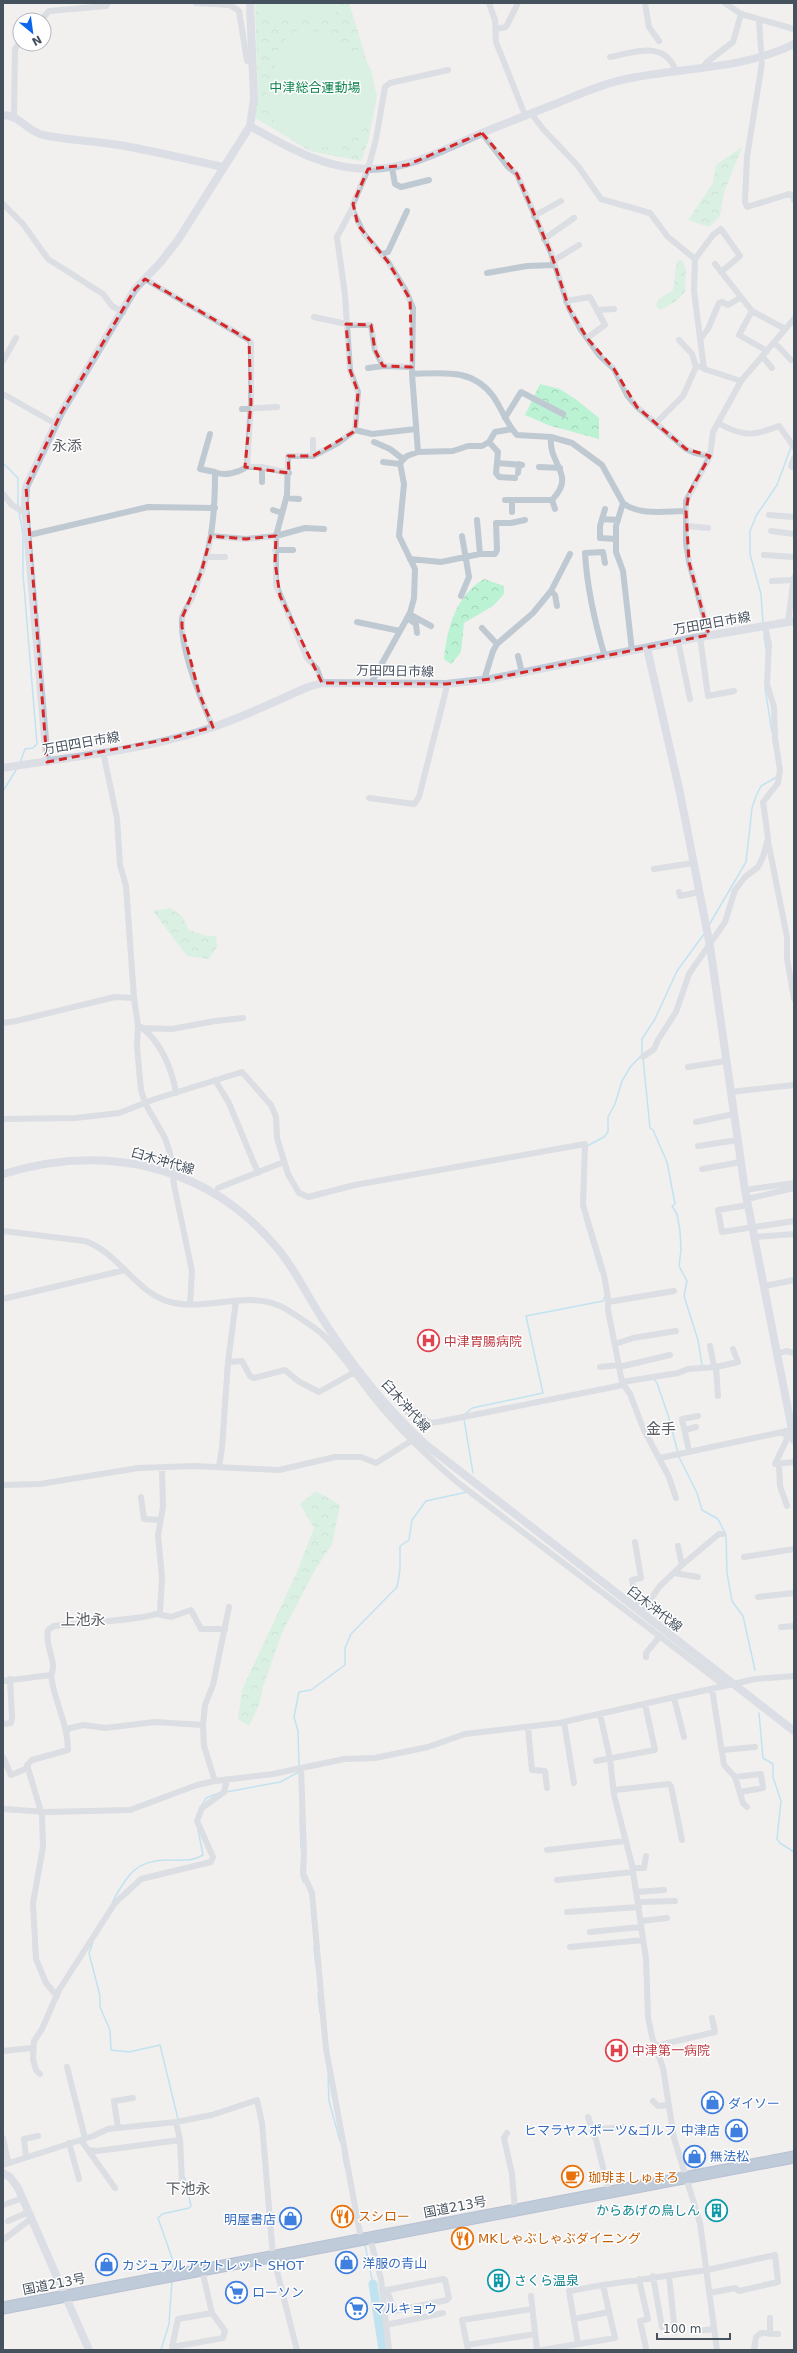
<svg xmlns="http://www.w3.org/2000/svg" width="797" height="2353" font-family="'DejaVu Sans','Noto Sans JP',sans-serif">
	<style>
		.forest { fill: url(#forest-crowns) }
		.pitch { fill: #baf2d3 }
		.lines { fill: none; stroke-linecap: round; stroke-linejoin: round }
		.stream { stroke: #85d6f2; stroke-width: 1.5 }
		.river { stroke: #85d6f2; stroke-width: 9 }
		.highway-casing { stroke: #6e89ad; stroke-width: 13 }
		.street { stroke: #bfc9d2; stroke-width: 6 }
		.secondary { stroke: #c0cbd9; stroke-width: 8 }
		.highway { stroke: #839fc1; stroke-width: 11 }
		.marked { fill: none; stroke: #d62828; stroke-width: 3; stroke-dasharray: 8 5; stroke-linejoin: round }
		.labels { text-anchor: middle; dominant-baseline: central; stroke-width: 3; stroke-linejoin: round; paint-order: stroke }
		.park-label { font-size: 13px; fill: #118550; stroke: #fff }
		.street-label { font-size: 13px; fill: #46515e; stroke: #fff }
		.health-label { font-size: 13px; fill: #be3a42; stroke: #fff; text-anchor: start }
		.shop-label { font-size: 13px; fill: #366cbe; stroke: #fff; text-anchor: start }
		.food-label { font-size: 13px; fill: #c56008; stroke: #fff; text-anchor: start }
		.culture-label { font-size: 13px; fill: #0d838f; stroke: #fff; text-anchor: end }
		.quarter-label { font-size: 15px; fill: #5b5f65; stroke: #fff }
	</style>
	<defs>
		<pattern id="forest-crowns" width="20" height="18" patternUnits="userSpaceOnUse"><rect width="20" height="18" fill="#baf2d3"/><path d="M2 6a3 3 0 1 1 6 0M12 15a3 3 0 1 1 6 0" fill="none" stroke="#a1d1b8"/></pattern>
	</defs>
	<rect width="100%" height="100%" fill="#f2efef"/>
	<path class="forest" d="M255 3H349L377 95 368 142 361 161 310 151 254 117 258 96Z
		M742 147 724 192 720 216 709 227 688 220 713 183 716 165Z
		M682 260 686 270 685 292 675 302 660 310 656 306 659 299 673 290 677 261Z
		M540 384 560 389 578 401 599 418V439L548 425 525 415Z
		M484 579 504 586V594L493 606 464 623 461 652 451 664 444 659C447 628 456 595 484 579Z
		M170 908 182 916 189 930 207 936H216L217 947 209 959 187 956 153 911Z
		M316 1491 340 1505 332 1544 315 1570 282 1633 263 1687 259 1705 249 1726 238 1719 242 1690 297 1572 314 1528 300 1504Z"/>
	<path class="pitch" d="M262 3H337L336 14 262 15Z
		M306 26 363 58C373 68 374 80 375 94 377 151 304 166 274 121 269 114 265 105 266 96 268 80 281 52 287 36Z"/>
	<g class="lines">
		<path class="stream" d="M3 463 18 478V506
			M19 512 23 534V574L37 744 33 748 25 749 20 763
			M763 623 761 594 750 554V531L756 516 777 485 791 447
			M764 635 766 649
			M765 688 772 732
			M3 791 16 770
			M709 925 746 862 752 808 756 796 761 786 777 777
			M642 1055V1039L655 1019 677 971 704 934
			M643 1058 650 1128 653 1130 667 1162 675 1204 672 1206 677 1214 680 1231 681 1250 679 1266 687 1281 684 1296 698 1340 702 1365
			M587 1146 604 1137 608 1132V1117L615 1104 622 1081 631 1066 641 1056
			M584 1217 600 1271
			M654 1379 657 1383 668 1415 678 1453
			M465 1414 472 1408 543 1393 526 1316 603 1301 605 1296
			M464 1419 473 1473
			M679 1457 697 1493 702 1510 718 1519 726 1535 727 1573 732 1601 743 1616 755 1670
			M759 1713 763 1758 773 1764V1777L781 1801 777 1839 780 1843 794 1852
			M299 1766 298 1731 294 1717 299 1692 311 1690 345 1665V1648L351 1634 397 1587 400 1570V1546L409 1540 412 1520 426 1501 467 1492
			M226 1792 280 1782 299 1772
			M202 1805 206 1798 219 1793
			M300 1814 301 1848
			M301 1876 304 1883
			M113 1901C127 1875 137 1859 169 1860 182 1860 192 1862 203 1855L198 1830
			M93 1942 89 1953 100 1996V2007L110 2030 111 2050 129 2052 160 2045 178 2119
			M314 1947 316 1967
			M318 1993 320 2013
			M328 2076 329 2101 340 2141
			M343 2155 345 2166
			M365 2245 373 2284
			M172 2272 173 2261 158 2218 162 2214 189 2208 191 2206 185 2178
			M161 2350 169 2324 172 2280"/>
		<path class="river" d="M373 2284 383 2350"/>
		<defs>
			<path id="highway" d="M3 2308 794 2157"/>
		</defs>
		<use href="#highway" class="highway-casing"/>
		<path class="street" d="M196 3 230 5 239 11 247 61 253 63
			M489 3 495 20 496 42 525 115
			M645 3 649 27 659 41
			M725 3 741 14 794 29
			M41 20 49 11 106 6 108 3
			M759 20 761 50
			M496 29 506 27 518 3
			M610 57C636 52 664 40 676 71
			M762 63 747 157 745 202 747 207 789 194 793 196 794 200
			M703 67 707 62 733 42 741 14
			M531 113 543 129 578 166 601 199 650 213 668 237 695 259 694 291 704 369 741 381
			M14 117 15 49 20 42
			M482 133 508 167 517 174 551 253 569 308 581 330 599 355 614 369 627 395 637 407 686 449 695 453 710 456
			M392 168 395 184 401 187 429 180
			M3 204 23 224 48 259 103 294 112 306 123 312
			M353 207 337 237 345 295 350 370 358 392 355 430
			M534 216 561 201
			M544 239 574 218
			M382 254 388 252 407 211
			M695 259 713 235 721 229 740 256 721 272
			M553 261 579 245
			M715 264 752 311
			M487 273 527 266 554 265
			M145 279 249 340 251 343V403L247 467C239 472 224 477 215 472
			M566 301 590 297 605 325 587 338
			M597 310 614 309
			M314 317 351 325H371L375 350 383 366
			M701 338 708 329 719 303 722 302 728 305 740 298
			M679 340 692 354 696 367
			M774 342 791 360
			M767 351 739 335 752 311 785 329
			M762 356 772 368
			M3 361 16 338
			M368 368 383 366 412 367
			M412 374C443 373 472 368 493 396 502 409 506 423 517 435L551 437 572 443 602 465 623 503C639 516 667 511 686 511
			M3 394 56 424
			M242 409 277 407
			M505 418 521 392 563 414
			M657 422 683 396 696 367 704 366
			M718 423C743 437 753 436 779 426L794 447
			M210 434 200 469 215 472C215 506 213 539 202 571 198 581 195 591 191 600 188 606 183 612 182 619 180 648 201 700 213 727
			M551 437C548 465 577 474 552 500L555 509
			M313 440V456
			M374 442 390 449 403 459
			M489 442 498 452 496 473 499 477 515 478
			M418 452 412 374 413 308 405 289 388 262 364 234 353 211V204L368 169 376 139 385 87 390 83 448 70
			M794 458 791 466 794 468
			M383 462 400 464
			M497 463 522 465
			M247 467H262L289 473
			M262 467V482
			M539 467 560 468
			M518 473 519 464
			M3 494 12 505 27 514
			M286 498 299 499
			M505 500H552
			M623 503 616 526V552L623 571 632 651
			M605 509 600 526V538L616 539
			M273 510 282 513
			M512 512V501
			M769 515 794 517
			M602 519 618 520
			M477 520 480 554
			M687 526 708 528
			M771 531 794 534
			M29 535 148 507 215 508
			M211 536 246 539 276 536 305 528 324 529
			M275 550H293
			M764 555 794 557
			M206 557H225
			M410 559 441 562 480 554H495L497 550 496 523H511L525 520
			M605 563 603 552 585 553C587 589 595 623 605 657
			M772 581 793 580
			M551 591 555 595 557 606
			M461 596 469 577 462 536
			M409 614 431 626
			M407 618 416 624 417 633
			M357 622 400 631
			M788 622 794 577
			M482 628 497 644
			M709 635 689 562 686 543V501L710 456 713 432 741 381 794 319
			M700 637 708 696 734 691
			M678 641 690 699
			M518 656 522 673
			M484 680 493 651 497 644 533 613 551 591 570 554
			M322 683 317 669 307 658 276 585V536L287 495 288 456H313L338 443 355 430 372 434 416 429
			M371 683 410 613 414 598 415 569 399 536 404 484 400 463 407 456 418 452 453 451 468 446H482L489 442 495 432 512 429
			M103 752 117 818 120 865 126 886 134 998 138 1025 137 1047 141 1090 145 1103 165 1138 170 1153 174 1185 192 1271 190 1304
			M369 798 414 804 419 797 446 690V684
			M768 841 787 937V958L794 999
			M654 869 693 863
			M679 892 680 896 699 892
			M3 1023 16 1021 115 997 134 998
			M141 1027C161 1042 172 1069 176 1093
			M143 1028 172 1029 215 1021 243 1018
			M643 1057 654 1049 658 1040 676 1012 689 974 725 922 735 890 745 877 758 867 763 857 768 838 763 802 778 783 780 770 775 738 774 707 767 684 769 645 765 626
			M688 1067 726 1061
			M215 1080 229 1103 258 1173
			M731 1092 794 1085
			M3 1119 75 1118 119 1113 155 1099 242 1072 271 1105 276 1117 277 1138 288 1174 299 1193 308 1197 355 1185 585 1144 583 1205 604 1275 608 1298V1310L622 1382 630 1394 643 1428 669 1477 676 1498
			M696 1122 734 1114
			M698 1146 738 1140
			M702 1169 741 1162
			M218 1188 284 1162
			M745 1190 794 1183
			M747 1199 794 1188
			M748 1205 718 1210 722 1232 794 1221
			M3 1231 85 1241 92 1244C121 1258 138 1293 170 1302 208 1312 251 1288 286 1309 297 1316 310 1324 321 1333 342 1352 362 1385 382 1408 405 1435 430 1459 457 1482L725 1686
			M755 1237 794 1234
			M765 1286 794 1280
			M3 1299 125 1270
			M608 1302 674 1291
			M615 1344 633 1338 676 1331
			M710 1346 714 1367
			M777 1354 786 1351 794 1353
			M228 1362 242 1361 250 1376 254 1378 285 1370 298 1381 319 1392 353 1373
			M600 1367 618 1365
			M619 1367 670 1355
			M716 1367 738 1362 733 1349
			M622 1382 678 1373 688 1369 716 1367 718 1396
			M408 1412 414 1411 430 1423 438 1422 623 1385
			M685 1430 696 1427
			M785 1431 787 1439 775 1464 794 1462
			M689 1451 682 1419 698 1416
			M660 1458 792 1430
			M779 1465 780 1486 787 1506
			M219 1467 222 1448 228 1362 236 1301
			M3 1485 40 1484 138 1468 195 1466 279 1470 335 1457H361L376 1463 411 1441
			M141 1497 144 1519 159 1520
			M744 1557 794 1549
			M682 1565 719 1534H723
			M674 1573 698 1577
			M758 1597 794 1593
			M634 1608 637 1604 632 1580 641 1578 635 1542
			M641 1613 660 1586 682 1565 678 1546
			M158 1614 171 1617 191 1610 201 1629H225
			M781 1627 794 1626
			M646 1657V1653L660 1636
			M51 1675C54 1701 68 1724 68 1750L32 1760 27 1765 42 1815 43 1847 33 1903 36 1959 46 1983 57 1996
			M3 1681 51 1675C58 1663 44 1645 48 1630L54 1626C72 1623 151 1620 160 1612L162 1578 158 1535 163 1507 162 1469
			M712 1689 724 1765 735 1777 743 1803 747 1807
			M674 1698 684 1737
			M600 1714 610 1759 614 1795 632 1865 638 1905 646 1959 648 2017 652 2037 663 2068 674 2138 700 2223 717 2350
			M564 1722 574 1783
			M3 1724 11 1723 12 1718 10 1679
			M528 1727 532 1770 545 1771 547 1788
			M67 1731 70 1728 84 1725 105 1728 155 1722 203 1725
			M722 1750 755 1747
			M3 1757 11 1775 28 1768
			M596 1761 655 1750 645 1704
			M301 1768 304 1855 303 1873 312 1893 326 2049 361 2239
			M735 1777 761 1774 763 1788 740 1792
			M215 1781 204 1746 203 1725 205 1705 213 1685 229 1607
			M614 1790 669 1784 671 1786 682 1840
			M3 1809 47 1812 130 1810 197 1785 215 1781 273 1774 344 1759 375 1758 428 1747 465 1734 559 1723 755 1679 794 1676
			M547 1850 625 1841
			M633 1868H644L646 1856
			M557 1880 633 1872
			M636 1892 664 1890
			M638 1902 675 1901
			M567 1912 639 1907
			M641 1921 667 1918
			M590 1932 641 1927
			M570 1947 643 1940
			M655 2046 715 2032 712 2018
			M3 2051 32 2048
			M67 2067 85 2138
			M40 2074 36 2070 33 2059 34 2041 42 2029 59 1990 115 1903 141 1879 211 1862 213 1857 197 1821 202 1808 224 1792 227 1779
			M653 2101 658 2106 668 2105
			M588 2117 597 2143 609 2192
			M118 2128 114 2101 133 2098
			M592 2130 623 2127
			M507 2133 504 2138 512 2174 515 2210
			M3 2138 8 2162
			M81 2140 115 2188
			M180 2140 182 2182
			M69 2143 79 2179
			M88 2150 97 2151 180 2140 176 2122
			M26 2157 24 2139 38 2136
			M3 2165 93 2136 108 2129 176 2122 212 2115 257 2100 262 2123 273 2256 297 2350
			M3 2205 23 2198
			M8 2221 29 2212
			M370 2238 381 2279 389 2350
			M3 2240 32 2218
			M202 2270 212 2313 225 2331 223 2338 172 2347 178 2319 212 2313
			M653 2276 662 2327
			M669 2276 675 2332
			M639 2279 648 2319 640 2321 646 2348
			M603 2285 707 2270 775 2255 778 2282 739 2291 735 2288 709 2293
			M383 2292 387 2290 443 2279 445 2280 449 2298 447 2300 394 2311 387 2290
			M531 2296 537 2350
			M770 2318V2334
			M574 2319 609 2312
			M386 2325 443 2313
			M697 2331 714 2329
			M467 2345 535 2334
			M468 2350 462 2320 532 2309
			M542 2350 615 2338 603 2285 569 2291 578 2344
			M754 2350 756 2337 761 2333 778 2334"/>
		<path class="secondary" d="M3 115C19 115 27 131 43 135 72 141 102 141 130 147 161 153 192 160 223 167
			M250 126C287 147 326 170 371 169 412 168 445 149 482 133 506 123 530 114 555 104 578 95 601 84 626 79 682 67 742 70 794 44
			M647 648 680 793 710 946 745 1190 794 1440
			M47 762 25 505 26 487 61 413 135 289 160 263 178 240 250 126 254 99 250 3
			M3 768C68 757 138 751 201 731 238 720 273 702 308 687L322 683 446 684 490 679 689 639 794 621
			M3 1174C105 1143 208 1164 278 1249 294 1268 305 1291 318 1312 348 1360 384 1406 425 1444L794 1731
			M3 2173 10 2177 18 2188 89 2350"/>
		<use href="#highway" class="highway"/>
	</g>
	<path d="M0 0H797V2353H0ZM482 133 517 174 551 253 569 308 587 338 614 369 637 407 686 449 710 456 689 493 686 511 689 562 709 635 490 679 446 684 322 683 280 596 275 562 276 536 246 539 211 536 201 573 182 618V627L199 693 213 727 169 739 47 762 26 487 61 413 135 289 145 279 249 340 251 403 245 467 289 473 288 456H313L355 431 358 392 350 370 346 324 371 325 375 350 383 366 412 367 410 299 388 262 358 225 353 204 368 169 407 165Z" fill="#f2efef" fill-opacity=".55" fill-rule="evenodd"/>
	<path class="marked" d="M482 133 517 174 551 253 569 308 587 338 614 369 637 407 686 449 710 456 689 493 686 511 689 562 709 635 490 679 446 684 322 683 280 596 275 562 276 536 246 539 211 536 201 573 182 618V627L199 693 213 727 169 739 47 762 26 487 61 413 135 289 145 279 249 340 251 403 245 467 289 473 288 456H313L355 431 358 392 350 370 346 324 371 325 375 350 383 366 412 367 410 299 388 262 358 225 353 204 368 169 407 165Z"/>
	<defs>
		<symbol id="hospital-ring" viewBox="-11 -11 22 22"><circle r="9.5" fill="#fff" stroke="#e0444e" stroke-width="1.5"/><path d="M-5-5h3v3.5h4V-5h3V5h-3V1.5h-4V5h-3Z" fill="#e0444e"/></symbol>
		<symbol id="shop-ring" viewBox="-11 -11 22 22"><circle r="9.5" fill="#fff" stroke="#3f7fe0" stroke-width="1.5"/><path d="M-5-2.5h2.3a2.7 3.5 0 0 1 5.4 0H5L5.5 6h-11ZM-1.5-2.5h3a1.5 2.3 0 0 0-3 0Z" fill="#3f7fe0"/></symbol>
		<symbol id="cafe-ring" viewBox="-11 -11 22 22"><circle r="9.5" fill="#fff" stroke="#e8710a" stroke-width="1.5"/><path d="M-5.5-4.5H6V0H3Q3 3.5 0 3.5H-2.5Q-5.5 3.5-5.5 0ZM3-3.2v2h1.7v-2ZM-6 4.5H4V6H-6Z" fill="#e8710a"/></symbol>
		<symbol id="building-ring" viewBox="-11 -11 22 22"><circle r="9.5" fill="#fff" stroke="#0f9aa8" stroke-width="1.5"/><path d="M-4-6H4V6H1V3H-1V6H-4ZM-2.5-4.3h1.7v1.8h-1.7ZM.8-4.3h1.7v1.8H.8ZM-2.5-1h1.7V.8h-1.7ZM.8-1h1.7V.8H.8Z" fill="#0f9aa8"/></symbol>
		<symbol id="restaurant-ring" viewBox="-11 -11 22 22"><circle r="9.5" fill="#fff" stroke="#e8710a" stroke-width="1.5"/><path d="M-5-6h1v4h1v-4h1v4h1v-4h1v5L-1.5 .5V6h-2V.5L-5-1ZM5-6V6H3V1.5H1.5Q1.5-4 5-6Z" fill="#e8710a"/></symbol>
		<symbol id="supermarket-ring" viewBox="-11 -11 22 22"><circle r="9.5" fill="#fff" stroke="#3f7fe0" stroke-width="1.5"/><path d="M-6-5.5h2.5l.6 2H6L4.5 2H-2.5L-4.4-4H-6ZM-1.5 3.2a1.3 1.3 0 1 0 .1 0ZM3 3.2a1.3 1.3 0 1 0 .1 0Z" fill="#3f7fe0"/></symbol>
	</defs>
	<g fill-rule="evenodd">
		<use href="#hospital-ring" x="416" y="1328" width="25" height="25"/>
		<use href="#hospital-ring" x="604" y="2038" width="25" height="25"/>
		<use href="#shop-ring" x="700" y="2090" width="25" height="25"/>
		<use href="#shop-ring" x="724" y="2118" width="25" height="25"/>
		<use href="#shop-ring" x="682" y="2144" width="25" height="25"/>
		<use href="#cafe-ring" x="560" y="2164" width="25" height="25"/>
		<use href="#building-ring" x="704" y="2198" width="25" height="25"/>
		<use href="#restaurant-ring" x="330" y="2204" width="25" height="25"/>
		<use href="#shop-ring" x="278" y="2206" width="25" height="25"/>
		<use href="#restaurant-ring" x="450" y="2226" width="25" height="25"/>
		<use href="#shop-ring" x="334" y="2250" width="25" height="25"/>
		<use href="#shop-ring" x="94" y="2252" width="25" height="25"/>
		<use href="#building-ring" x="486" y="2268" width="25" height="25"/>
		<use href="#supermarket-ring" x="224" y="2280" width="25" height="25"/>
		<use href="#supermarket-ring" x="344" y="2296" width="25" height="25"/>
	</g>
	<g class="labels">
		<g class="park-label">
			<text x="315" y="87">中津総合運動場</text>
		</g>
		<g class="street-label">
			<text transform="translate(712 623) rotate(-10)">万田四日市線</text>
			<text transform="translate(395 671) rotate(1)">万田四日市線</text>
			<text transform="translate(81 743) rotate(-10)">万田四日市線</text>
			<text transform="translate(163 1161) rotate(16)">臼木沖代線</text>
			<text transform="translate(406 1406) rotate(48)">臼木沖代線</text>
			<text transform="translate(655 1609) rotate(38)">臼木沖代線</text>
			<text transform="translate(455 2207) rotate(-11)">国道213号</text>
			<text transform="translate(54 2284) rotate(-11)">国道213号</text>
		</g>
		<g class="health-label">
			<text x="444" y="1341">中津胃腸病院</text>
			<text x="632" y="2050">中津第一病院</text>
		</g>
		<g class="shop-label">
			<text x="728" y="2103">ダイソー</text>
			<text x="720" y="2130" text-anchor="end">ヒマラヤスポーツ&amp;ゴルフ 中津店</text>
			<text x="710" y="2156">無法松</text>
			<text x="276" y="2219" text-anchor="end">明屋書店</text>
			<text x="362" y="2263">洋服の青山</text>
			<text x="122" y="2265">カジュアルアウトレット SHOT</text>
			<text x="252" y="2292">ローソン</text>
			<text x="372" y="2308">マルキョウ</text>
		</g>
		<g class="food-label">
			<text x="588" y="2177">珈琲ましゅまろ</text>
			<text x="358" y="2216">スシロー</text>
			<text x="478" y="2238">MKしゃぶしゃぶダイニング</text>
		</g>
		<g class="culture-label">
			<text x="700" y="2210">からあげの鳥しん</text>
			<text x="514" y="2280" text-anchor="start">さくら温泉</text>
		</g>
		<g class="quarter-label">
			<text x="67" y="446">永添</text>
			<text x="661" y="1429">金手</text>
			<text x="83" y="1620">上池永</text>
			<text x="188" y="2189">下池永</text>
		</g>
	</g>
	<rect width="797" height="2353" fill="none" stroke="#46515e" stroke-width="8"/>
	<g transform="translate(32 32) rotate(151)"><circle r="19" fill="#ffffff" stroke="#b5b9bf"/>
	<path d="M0-3L7 15L0 10L-7 15Z" fill="#0d65ee"/>
	<text y="-6" font-size="11" font-weight="bold" text-anchor="middle" fill="#46515e">N</text>
	</g>
	<path d="M657 2333v6h73v-6" fill="none" stroke="#46515e" stroke-width="2"/>
	<text x="663" y="2333" font-size="12" fill="#46515e" stroke="#ffffff" stroke-width="3" paint-order="stroke">100 m</text>
</svg>
